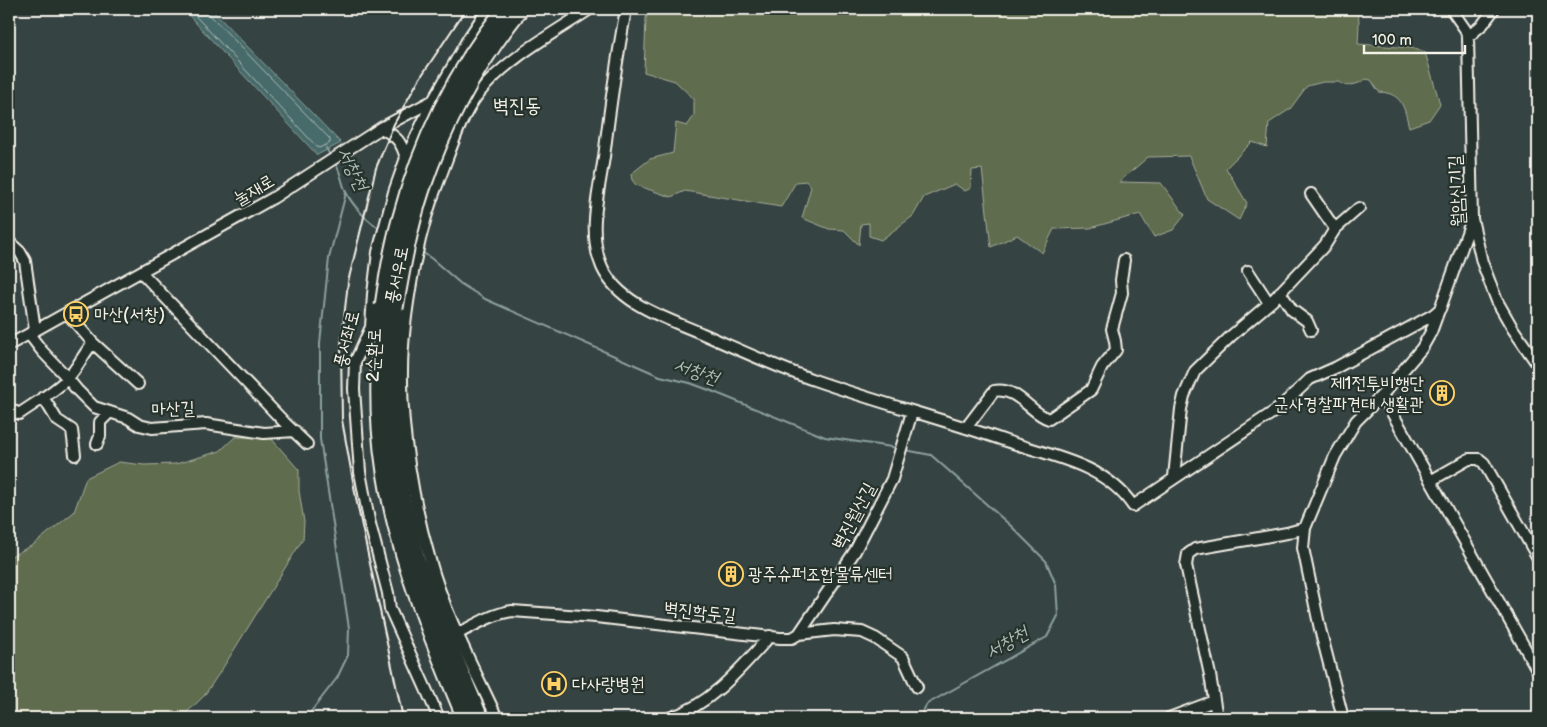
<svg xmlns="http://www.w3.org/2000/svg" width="1547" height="727" font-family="'Balsamiq Sans','Poor Story',sans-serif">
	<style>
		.green { fill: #5e6c4e; stroke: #a9ae9b }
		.water { fill: #466b6a; stroke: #8ca19c }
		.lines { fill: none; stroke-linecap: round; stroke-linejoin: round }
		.shore { stroke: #aebbb6; stroke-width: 1 }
		.stream { stroke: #8ca19c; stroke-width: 2 }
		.minor-casing { stroke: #f4f1e8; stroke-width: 14 }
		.highway-casing { stroke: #f4f1e8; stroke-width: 19 }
		.minor { stroke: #26332d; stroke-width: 10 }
		.highway { stroke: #26332d; stroke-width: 15 }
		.rail { stroke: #f4f1e8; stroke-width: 2 }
		.highway-bridge-casing { stroke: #f4f1e8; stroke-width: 19; stroke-linecap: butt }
		.highway-bridge { stroke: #26332d; stroke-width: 15 }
		.labels { text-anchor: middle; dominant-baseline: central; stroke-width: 4.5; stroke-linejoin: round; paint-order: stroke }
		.street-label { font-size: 18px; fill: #f4f1e8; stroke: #26332d }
		.poi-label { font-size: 18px; fill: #f4f1e8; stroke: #26332d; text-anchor: start }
		.water-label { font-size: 19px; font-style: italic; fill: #aebbb6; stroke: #26332d }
		.quarter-label { font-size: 20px; fill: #f4f1e8; stroke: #26332d }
	</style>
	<rect width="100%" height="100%" fill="#364343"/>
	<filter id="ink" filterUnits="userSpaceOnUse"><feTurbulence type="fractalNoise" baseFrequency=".02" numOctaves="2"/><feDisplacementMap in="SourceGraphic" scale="10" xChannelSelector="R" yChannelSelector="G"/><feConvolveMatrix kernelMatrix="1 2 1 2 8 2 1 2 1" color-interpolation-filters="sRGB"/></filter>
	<g filter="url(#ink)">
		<path class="green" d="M653 9H1358L1359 23 1358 44 1411 48 1425 52 1440 104 1429 120 1409 127C1404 108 1403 93 1379 92L1371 80 1366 79 1359 83 1348 86 1338 82H1323L1307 86 1290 109 1269 123 1267 147 1252 142 1226 168 1247 203 1239 220 1207 199 1189 156 1148 157 1119 182 1161 183 1185 215 1173 230 1154 237 1140 214 1090 228 1054 229 1042 253 1017 235 991 247 982 169 972 170 971 188 965 191 955 184 924 197 913 216 881 240 869 236V223L861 224 859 245 844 230 829 229 802 218 811 187 806 181 796 182 781 207 685 191 671 197 636 185 632 180 631 174 650 159 673 153 676 123 687 126 694 116V99L675 81 644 72 646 18 649 10Z
			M235 437H270L299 470V491L304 522 303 539 224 666 204 696 181 718H9V557L33 545 74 512 86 478 119 462 144 465 176 464 220 451Z"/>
		<path class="water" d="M183 9H211L341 143 317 155Z"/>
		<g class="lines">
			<path class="shore" d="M189 9 317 147 319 148 330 143V139L209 14 207 9"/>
			<path class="stream" d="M326 148 331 157
				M335 163C342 174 341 182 346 192 352 205 368 222 381 229
				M422 252 432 259 461 284 485 299 660 376 690 383 709 390 825 437 898 448
				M905 450 931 455 1011 526 1046 561 1056 585 1058 616 1047 637 927 704 919 718
				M306 718 337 678 348 655 349 628 320 439V343L329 258 346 193"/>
			<defs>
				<path id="minor" d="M626 9C617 58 610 107 604 157 599 191 587 234 602 267 619 305 669 319 703 334 740 350 776 367 814 380 877 402 942 419 1006 441 1051 456 1105 464 1133 506L1278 409 1310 379 1337 367 1433 315 1440 309 1472 219
					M1451 9 1465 29 1468 37 1472 219 1482 262 1497 301 1513 329 1538 365
					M1468 37 1483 24 1494 9
					M381 128C397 137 401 141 406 158
					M1311 194 1335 229
					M9 242 20 252 25 261 35 330
					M1248 271 1269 303
					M141 272 285 423 307 444
					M1280 292 1292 310 1307 321 1311 330
					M67 313 93 343 138 384
					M29 334 42 351 63 373 77 390 94 407 128 418 139 425 152 428 206 424 264 433 295 431
					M9 345 273 198 381 128 434 100
					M1382 395 1538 671
					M43 397 57 420 72 430 75 455
					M9 408 19 414C35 403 54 392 67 379 78 368 83 354 93 343
					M966 428 994 391C1017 386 1031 414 1049 419L1091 390 1102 367 1116 350 1115 341 1112 329 1122 293 1121 280 1124 260
					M97 444 100 436V422L110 412
					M1174 477 1181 409 1184 396 1195 371 1231 336 1272 301 1325 245 1335 229 1359 208
					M1432 480 1469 459H1479L1484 463 1538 558
					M457 634C475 625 492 614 512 611L596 617 780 638H792L799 634 834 630 862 632 875 638 903 657 917 687
					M799 634 855 551 892 479 912 412
					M439 718 390 609 388 593 369 520 360 472 354 389 355 362 371 327 373 294 378 252 394 192 406 158 433 101 468 39 488 9
					M497 718C473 666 445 615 430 560 413 502 401 431 402 371 402 338 407 305 413 272 419 240 427 209 439 180 450 152 460 117 479 93 507 58 554 33 590 9
					M669 718C711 705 741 668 770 636
					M1169 718 1214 701
					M1217 718 1210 675 1186 565 1188 554 1195 549 1287 533 1305 528
					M1343 718 1320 629 1303 548 1305 528 1335 456 1356 421 1382 395 1422 348 1431 332 1439 310"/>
				<path id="highway" d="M383 306C380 347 377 387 380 428 387 530 426 625 465 718
					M395 308 391 405 402 496 417 560 447 639 480 718"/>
			</defs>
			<use href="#minor" class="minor-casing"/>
			<use href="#highway" class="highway-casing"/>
			<use href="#minor" class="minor"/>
			<use href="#highway" class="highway"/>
			<path class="rail" d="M403 718 357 503 342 420 341 345 348 282 376 168 394 124 418 81 466 9"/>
			<defs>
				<path id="highway-bridge" d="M383 306C387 278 392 248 400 220 420 144 456 70 505 9
					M395 308C402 268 409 228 422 189 444 124 478 62 520 9"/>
			</defs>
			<use href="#highway-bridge" class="highway-bridge-casing"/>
			<use href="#highway-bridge" class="highway-bridge"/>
		</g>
	</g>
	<defs>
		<symbol id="bus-ring" viewBox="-11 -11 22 22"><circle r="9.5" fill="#26332d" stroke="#ffd166" stroke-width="1.5"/><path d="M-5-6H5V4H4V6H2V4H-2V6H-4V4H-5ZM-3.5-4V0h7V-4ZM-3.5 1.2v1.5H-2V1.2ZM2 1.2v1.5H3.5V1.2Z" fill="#ffd166"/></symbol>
		<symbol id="building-ring" viewBox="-11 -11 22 22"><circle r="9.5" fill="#26332d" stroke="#ffd166" stroke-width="1.5"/><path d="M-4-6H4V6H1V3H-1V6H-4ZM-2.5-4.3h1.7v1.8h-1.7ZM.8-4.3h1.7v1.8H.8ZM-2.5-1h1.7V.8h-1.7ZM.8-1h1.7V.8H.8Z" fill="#ffd166"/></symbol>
		<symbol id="hospital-ring" viewBox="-11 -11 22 22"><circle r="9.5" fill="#26332d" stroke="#ffd166" stroke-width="1.5"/><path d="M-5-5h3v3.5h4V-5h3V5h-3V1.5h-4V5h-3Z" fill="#ffd166"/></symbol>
	</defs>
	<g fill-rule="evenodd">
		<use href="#bus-ring" x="62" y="300" width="28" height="28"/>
		<use href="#building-ring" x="1428" y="379" width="28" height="28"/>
		<use href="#building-ring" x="717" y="560" width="28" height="28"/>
		<use href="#hospital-ring" x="540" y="670" width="28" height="28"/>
	</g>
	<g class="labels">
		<g class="street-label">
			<text transform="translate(254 190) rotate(-30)">눌재로</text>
			<text transform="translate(1457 191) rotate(-93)">월암신기길</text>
			<text transform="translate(397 275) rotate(-79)">풍서우로</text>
			<text transform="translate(347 339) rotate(-76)">풍서좌로</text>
			<text transform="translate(374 355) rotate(-88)">2순환로</text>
			<text transform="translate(173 409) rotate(-2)">마산길</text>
			<text transform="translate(854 516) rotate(-62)">벽진월산길</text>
			<text transform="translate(700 612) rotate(6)">벽진학두길</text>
		</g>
		<g class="poi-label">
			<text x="94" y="314">마산(서창)</text>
			<text x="1424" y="383" text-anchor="end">제1전투비행단<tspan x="1424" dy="21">군사경찰파견대 생활관</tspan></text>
			<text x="748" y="574">광주슈퍼조합물류센터</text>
			<text x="572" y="684">다사랑병원</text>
		</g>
		<g class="water-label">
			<text transform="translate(352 169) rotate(63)">서창천</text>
			<text transform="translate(696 372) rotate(19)">서창천</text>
			<text transform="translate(1007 643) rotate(-30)">서창천</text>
		</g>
		<g class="quarter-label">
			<text x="517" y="106">벽진동</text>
		</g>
	</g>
	<rect width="1547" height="727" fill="none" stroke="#26332d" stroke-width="30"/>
	<rect x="15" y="15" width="1517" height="697" fill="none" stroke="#f4f1e8" stroke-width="2" filter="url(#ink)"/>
	<path d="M1364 45v8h101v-8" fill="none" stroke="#f4f1e8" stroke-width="2.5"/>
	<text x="1372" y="45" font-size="15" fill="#f4f1e8" stroke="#26332d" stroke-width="4" paint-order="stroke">100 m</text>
</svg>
